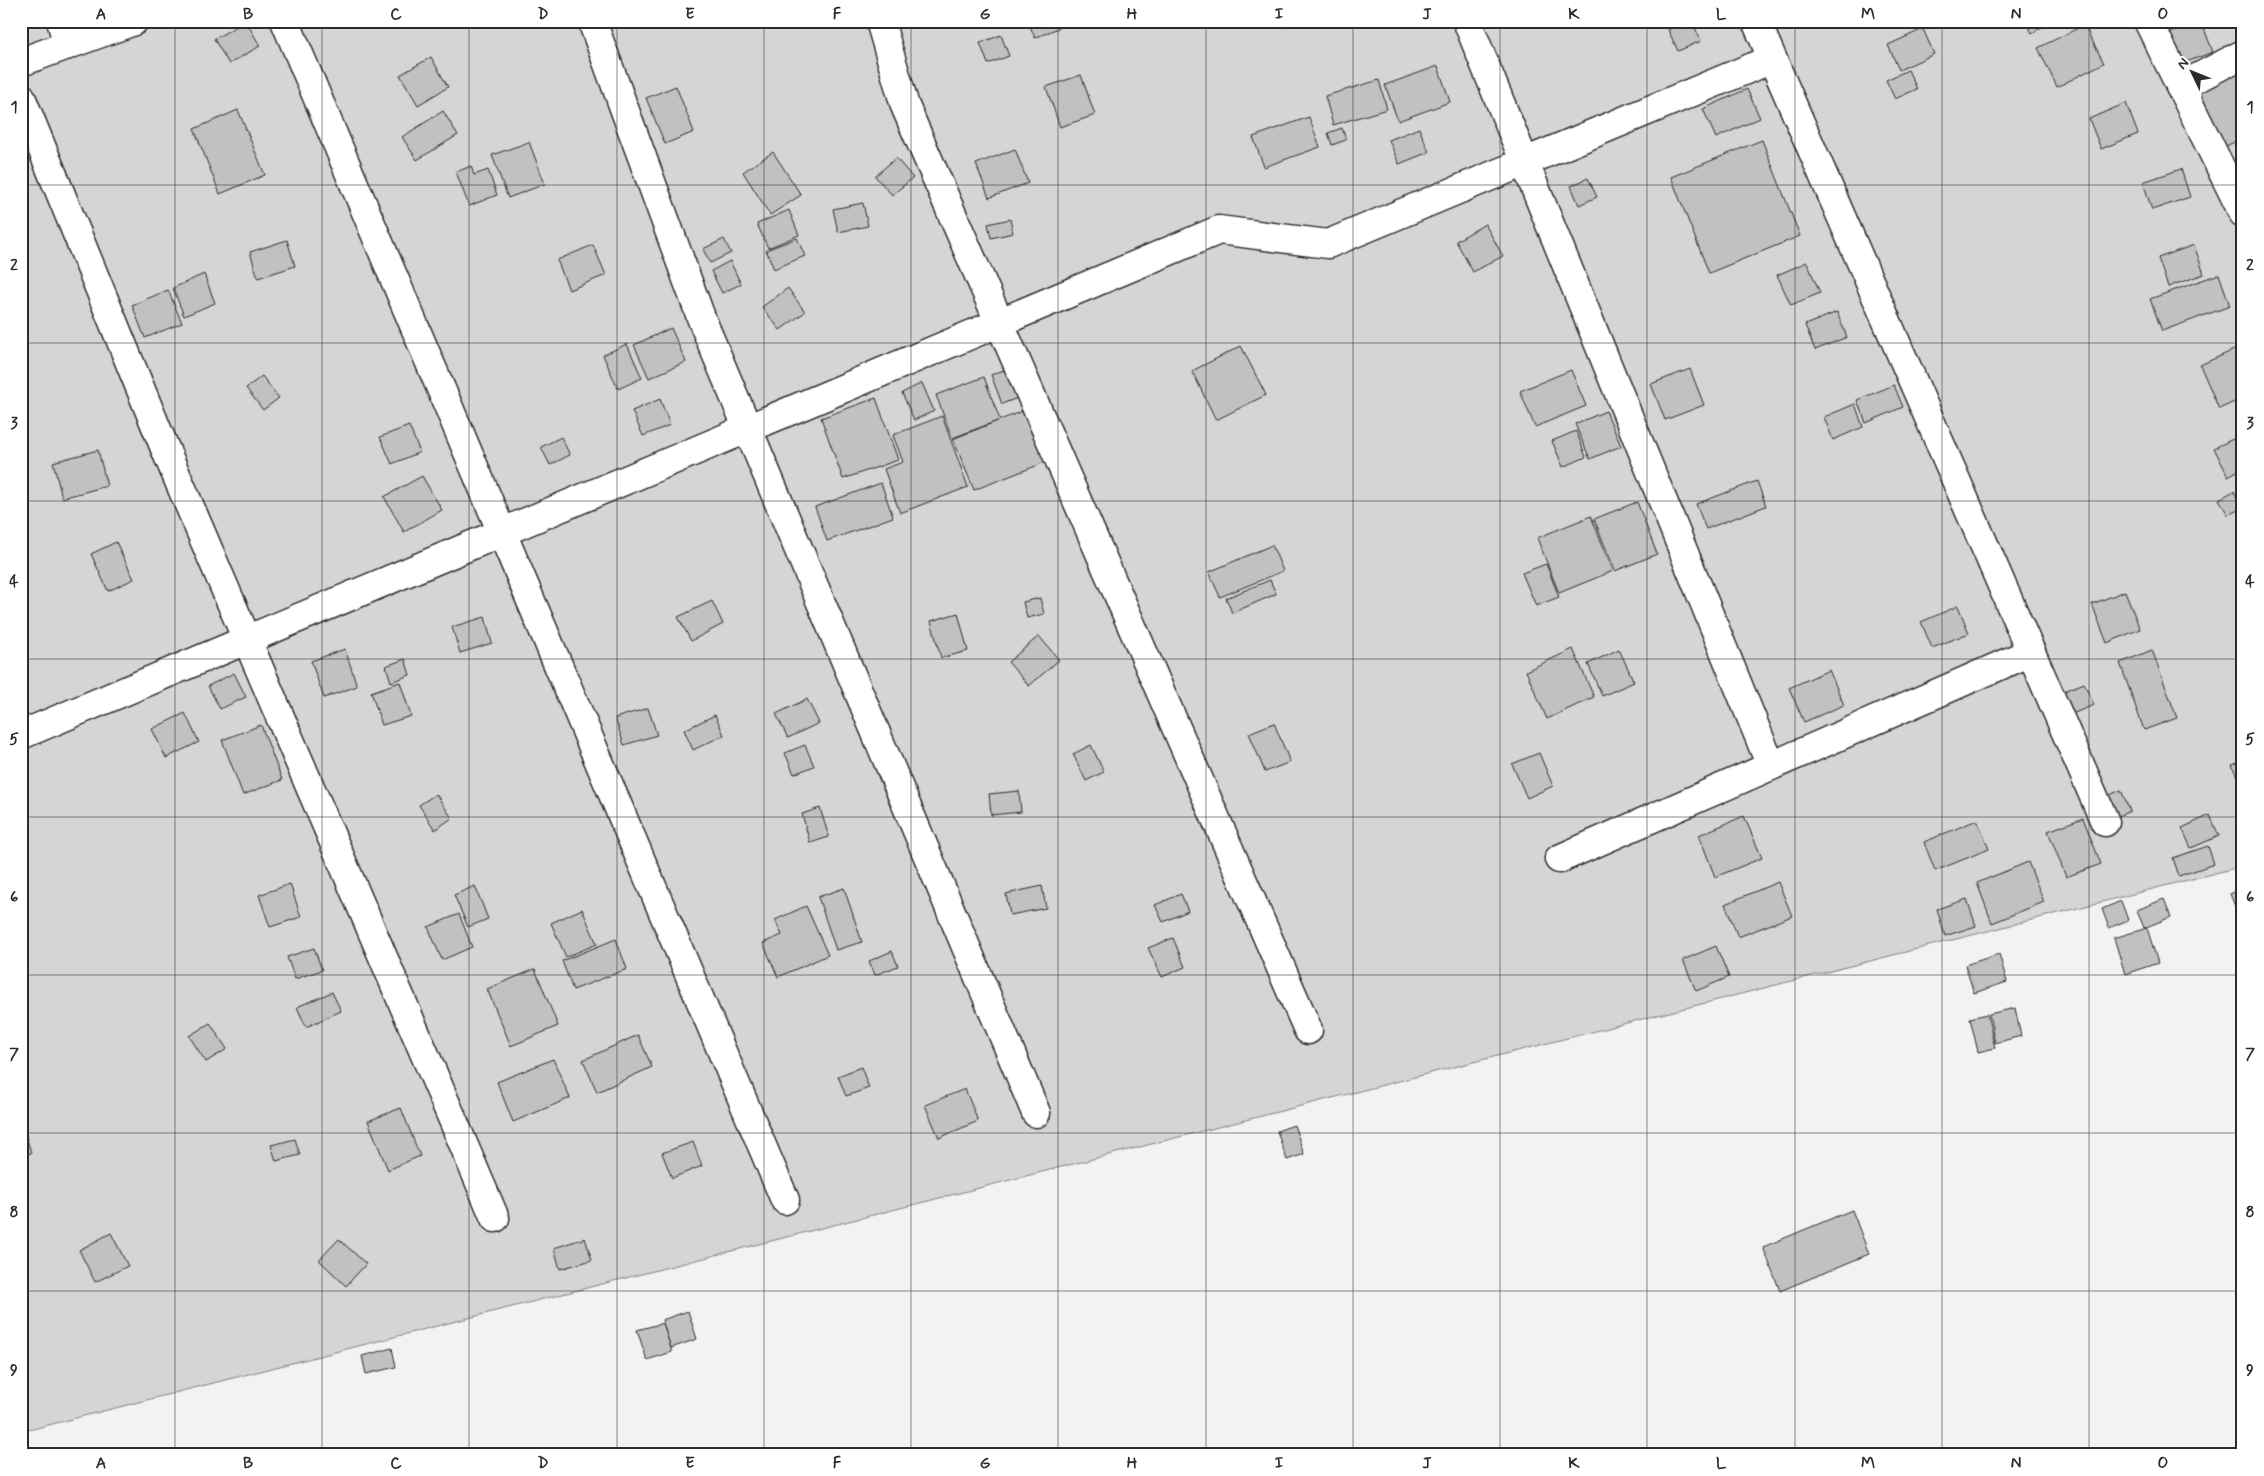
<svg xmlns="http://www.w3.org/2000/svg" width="2264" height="1476" font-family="Mynerve,sans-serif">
  <rect width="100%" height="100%" fill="#f2f2f2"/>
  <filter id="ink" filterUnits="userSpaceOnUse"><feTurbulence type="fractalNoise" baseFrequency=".02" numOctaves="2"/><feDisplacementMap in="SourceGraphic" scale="10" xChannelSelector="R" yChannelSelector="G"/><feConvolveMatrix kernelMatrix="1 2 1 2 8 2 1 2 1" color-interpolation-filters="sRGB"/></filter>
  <g filter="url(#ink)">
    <path fill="#d5d5d5" stroke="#808080" d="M 21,21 L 2243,21 L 2243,866 L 21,1432 Z"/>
    <g fill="#c1c1c1" stroke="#2b2b2b">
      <path d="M 246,21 L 260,46 L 229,64 L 214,39 Z"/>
      <path d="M 1028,21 L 1074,21 L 1035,38 Z"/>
      <path d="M 1282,21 L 1298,21 L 1285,27 Z"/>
      <path d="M 1687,21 L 1692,21 L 1701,41 L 1678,51 L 1668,30 Z"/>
      <path d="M 2025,21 L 2052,21 L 2032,33 Z"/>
      <path d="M 2198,21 L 2201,21 L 2213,52 L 2178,65 L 2166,34 Z"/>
      <path d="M 2084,25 L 2104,63 L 2057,87 L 2038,48 Z"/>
      <path d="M 1923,29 L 1934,54 L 1899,70 L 1888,45 Z"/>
      <path d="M 1001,35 L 1009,56 L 988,64 L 980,43 Z"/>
      <path d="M 431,57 L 448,87 L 418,105 L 400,75 Z"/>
      <path d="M 1438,66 L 1450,102 L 1398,121 L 1385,85 Z"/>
      <path d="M 2243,69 L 2243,138 L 2226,146 L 2199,91 Z"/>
      <path d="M 1908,70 L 1917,89 L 1895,99 L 1886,80 Z"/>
      <path d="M 1081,75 L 1095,115 L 1060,127 L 1046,87 Z"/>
      <path d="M 1379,80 L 1387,109 L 1333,125 L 1325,96 Z"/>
      <path d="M 676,86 L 694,132 L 665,144 L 646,98 Z"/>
      <path d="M 1747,89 L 1760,118 L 1716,138 L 1703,109 Z"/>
      <path d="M 2126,103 L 2138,134 L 2101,149 L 2089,119 Z"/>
      <path d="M 238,110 L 265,175 L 220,194 L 194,129 Z"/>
      <path d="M 443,111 L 458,135 L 417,160 L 402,137 Z"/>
      <path d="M 1309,117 L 1320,147 L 1264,167 L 1253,137 Z"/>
      <path d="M 1342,128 L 1346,140 L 1332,145 L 1328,133 Z"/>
      <path d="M 1419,128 L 1429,152 L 1399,164 L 1389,140 Z"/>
      <path d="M 1762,140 L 1800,236 L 1709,273 L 1671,177 Z"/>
      <path d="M 529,142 L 545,184 L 508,198 L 492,155 Z"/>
      <path d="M 1015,149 L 1028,183 L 989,198 L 976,164 Z"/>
      <path d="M 773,152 L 801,195 L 770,215 L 743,172 Z"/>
      <path d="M 896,158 L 913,178 L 892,195 L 875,176 Z"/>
      <path d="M 471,166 L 474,175 L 488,170 L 497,195 L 469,206 L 456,172 Z"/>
      <path d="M 2181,169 L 2190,197 L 2152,210 L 2143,182 Z"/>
      <path d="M 1588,178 L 1597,197 L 1579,205 L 1571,186 Z"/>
      <path d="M 863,203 L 868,226 L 838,232 L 833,209 Z"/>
      <path d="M 789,210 L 799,235 L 768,248 L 757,224 Z"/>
      <path d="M 1010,219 L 1013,233 L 991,238 L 988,224 Z"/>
      <path d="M 1485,224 L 1503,256 L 1473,272 L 1456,241 Z"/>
      <path d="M 797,238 L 805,256 L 774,269 L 766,250 Z"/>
      <path d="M 724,239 L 731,253 L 710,263 L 703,249 Z"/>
      <path d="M 287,240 L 295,266 L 258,278 L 250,252 Z"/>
      <path d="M 593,245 L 606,275 L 569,290 L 557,260 Z"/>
      <path d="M 2194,245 L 2204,274 L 2168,287 L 2158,258 Z"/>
      <path d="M 730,261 L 741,284 L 722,293 L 711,271 Z"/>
      <path d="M 1807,262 L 1820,293 L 1791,305 L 1777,275 Z"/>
      <path d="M 204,274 L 215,303 L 184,316 L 173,288 Z"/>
      <path d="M 2219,274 L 2230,306 L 2162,331 L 2150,299 Z"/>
      <path d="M 788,288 L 805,312 L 780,330 L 762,307 Z"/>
      <path d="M 168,290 L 182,323 L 145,338 L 132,305 Z"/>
      <path d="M 1837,312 L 1847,337 L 1815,350 L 1805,325 Z"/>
      <path d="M 671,328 L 686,362 L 649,378 L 634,345 Z"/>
      <path d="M 627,344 L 642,378 L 618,389 L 603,355 Z"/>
      <path d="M 1241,346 L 1266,395 L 1216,420 L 1192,371 Z"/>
      <path d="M 2243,346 L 2243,398 L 2219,409 L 2200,365 Z"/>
      <path d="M 1014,366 L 1025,395 L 1002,404 L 991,375 Z"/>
      <path d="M 1690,369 L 1704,405 L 1665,420 L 1651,384 Z"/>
      <path d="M 1571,370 L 1586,406 L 1535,427 L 1520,391 Z"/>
      <path d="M 262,376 L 279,398 L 263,410 L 246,388 Z"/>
      <path d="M 984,377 L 1000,420 L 952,438 L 936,395 Z"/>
      <path d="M 922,383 L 934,411 L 914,420 L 902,393 Z"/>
      <path d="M 1894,385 L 1903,407 L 1866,423 L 1857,400 Z"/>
      <path d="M 876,398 L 898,460 L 843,479 L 821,418 Z"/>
      <path d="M 660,399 L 670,425 L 643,436 L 632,411 Z"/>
      <path d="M 1855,404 L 1863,427 L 1833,440 L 1824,417 Z"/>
      <path d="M 1030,408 L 1051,460 L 974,490 L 953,439 Z"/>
      <path d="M 1606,411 L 1621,446 L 1590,459 L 1575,424 Z"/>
      <path d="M 942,416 L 968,487 L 900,513 L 884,469 L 903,462 L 893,435 Z"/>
      <path d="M 409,426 L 420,452 L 392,464 L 380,437 Z"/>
      <path d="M 1576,431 L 1586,457 L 1563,467 L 1552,441 Z"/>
      <path d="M 2243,432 L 2243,451 L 2235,436 Z"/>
      <path d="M 561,437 L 570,455 L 550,465 L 541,447 Z"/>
      <path d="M 2235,438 L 2243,453 L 2243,468 L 2228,476 L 2214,448 Z"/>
      <path d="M 98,450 L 107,486 L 62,498 L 53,462 Z"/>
      <path d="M 422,476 L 442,510 L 404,532 L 384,497 Z"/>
      <path d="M 1757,481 L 1766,506 L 1706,529 L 1696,504 Z"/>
      <path d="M 881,483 L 893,517 L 827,541 L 815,507 Z"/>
      <path d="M 2234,491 L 2242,508 L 2228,515 L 2219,499 Z"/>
      <path d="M 1637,502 L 1657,554 L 1615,571 L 1594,519 Z"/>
      <path d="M 1591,516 L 1613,571 L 1559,593 L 1537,538 Z"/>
      <path d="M 116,542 L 134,579 L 108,591 L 91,554 Z"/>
      <path d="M 1272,545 L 1283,571 L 1220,597 L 1209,572 Z"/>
      <path d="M 1546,564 L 1559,597 L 1536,606 L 1522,573 Z"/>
      <path d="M 1270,580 L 1276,594 L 1232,613 L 1226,598 Z"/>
      <path d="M 2125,591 L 2140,629 L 2107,643 L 2092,604 Z"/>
      <path d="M 1040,598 L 1044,614 L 1027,618 L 1023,602 Z"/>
      <path d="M 712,601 L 723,624 L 691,641 L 678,617 Z"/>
      <path d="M 1958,606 L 1969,633 L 1932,648 L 1921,622 Z"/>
      <path d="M 2243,609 L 2243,630 L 2236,611 Z"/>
      <path d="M 958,613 L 968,651 L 941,658 L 931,621 Z"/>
      <path d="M 485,617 L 492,643 L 460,653 L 452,627 Z"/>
      <path d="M 1039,636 L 1059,660 L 1029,686 L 1008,662 Z"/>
      <path d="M 345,649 L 357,686 L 324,698 L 311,661 Z"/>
      <path d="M 1573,649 L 1594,697 L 1547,719 L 1526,671 Z"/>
      <path d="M 1619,649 L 1634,682 L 1602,696 L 1588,664 Z"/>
      <path d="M 2152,650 L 2177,718 L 2144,730 L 2120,663 Z"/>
      <path d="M 405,659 L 410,675 L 391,682 L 386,666 Z"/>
      <path d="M 1829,670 L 1844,705 L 1804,722 L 1789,688 Z"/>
      <path d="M 234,673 L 246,697 L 220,709 L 208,686 Z"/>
      <path d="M 400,682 L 411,716 L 382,725 L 371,692 Z"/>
      <path d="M 2084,683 L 2094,705 L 2067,716 L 2057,694 Z"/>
      <path d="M 807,699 L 819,723 L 788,738 L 776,714 Z"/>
      <path d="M 648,708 L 657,735 L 624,745 L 615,718 Z"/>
      <path d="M 185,713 L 199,742 L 166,758 L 152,729 Z"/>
      <path d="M 715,715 L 724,735 L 693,750 L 684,730 Z"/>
      <path d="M 1274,723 L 1290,762 L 1265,772 L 1249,733 Z"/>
      <path d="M 261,725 L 282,780 L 243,795 L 222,740 Z"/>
      <path d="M 805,745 L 814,766 L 794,774 L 785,753 Z"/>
      <path d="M 1091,745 L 1104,772 L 1086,781 L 1073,754 Z"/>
      <path d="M 1539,753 L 1553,786 L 1527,798 L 1512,764 Z"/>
      <path d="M 2243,761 L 2243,790 L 2232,765 Z"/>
      <path d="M 2121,790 L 2130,811 L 2109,820 L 2101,799 Z"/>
      <path d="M 1019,791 L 1021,812 L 991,815 L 989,794 Z"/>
      <path d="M 436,794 L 452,818 L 435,830 L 419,805 Z"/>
      <path d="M 820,808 L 829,837 L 810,843 L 802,814 Z"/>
      <path d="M 2210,815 L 2219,836 L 2191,848 L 2182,828 Z"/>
      <path d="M 1744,816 L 1762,858 L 1715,877 L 1699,835 Z"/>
      <path d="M 2083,818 L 2101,864 L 2066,877 L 2048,831 Z"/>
      <path d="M 1977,820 L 1989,849 L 1935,871 L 1924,842 Z"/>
      <path d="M 2208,846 L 2214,864 L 2179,876 L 2173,858 Z"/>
      <path d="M 2028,862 L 2044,902 L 1992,923 L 1977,883 Z"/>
      <path d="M 1778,882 L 1792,916 L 1738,937 L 1725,904 Z"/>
      <path d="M 290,884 L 301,917 L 270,927 L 259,895 Z"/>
      <path d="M 475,886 L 488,919 L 468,927 L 454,895 Z"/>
      <path d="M 1042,886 L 1046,908 L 1010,915 L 1006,894 Z"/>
      <path d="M 844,888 L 862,942 L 836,950 L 818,897 Z"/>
      <path d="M 2243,888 L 2243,909 L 2237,911 L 2230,894 Z"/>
      <path d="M 1181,894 L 1188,911 L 1163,922 L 1155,905 Z"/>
      <path d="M 1967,899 L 1976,926 L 1945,936 L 1937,909 Z"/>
      <path d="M 2164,899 L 2171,917 L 2144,928 L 2137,910 Z"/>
      <path d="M 2121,901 L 2128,920 L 2109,928 L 2102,909 Z"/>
      <path d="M 806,906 L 828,955 L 778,977 L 763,943 L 782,935 L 775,920 Z"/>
      <path d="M 582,909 L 597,944 L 566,957 L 551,923 Z"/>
      <path d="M 459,914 L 472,947 L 442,960 L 428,927 Z"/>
      <path d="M 2147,928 L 2158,963 L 2125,974 L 2114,938 Z"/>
      <path d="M 1173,938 L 1185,967 L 1162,977 L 1148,948 Z"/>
      <path d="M 616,939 L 627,969 L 573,990 L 562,961 Z"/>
      <path d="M 1716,946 L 1729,977 L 1696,991 L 1683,960 Z"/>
      <path d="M 314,948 L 322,970 L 295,979 L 287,957 Z"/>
      <path d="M 892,951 L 898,966 L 875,975 L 869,961 Z"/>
      <path d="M 1999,954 L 2007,982 L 1974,993 L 1965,965 Z"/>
      <path d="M 535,969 L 558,1026 L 511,1046 L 487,989 Z"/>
      <path d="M 332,992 L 341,1011 L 306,1027 L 297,1007 Z"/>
      <path d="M 2015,1008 L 2021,1036 L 1995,1043 L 1989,1014 Z"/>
      <path d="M 1987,1014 L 1995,1048 L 1978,1052 L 1970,1018 Z"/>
      <path d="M 210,1023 L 227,1049 L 206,1062 L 189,1036 Z"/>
      <path d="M 638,1035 L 652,1067 L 597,1092 L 583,1060 Z"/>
      <path d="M 553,1059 L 570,1098 L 513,1122 L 497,1082 Z"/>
      <path d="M 861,1067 L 869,1088 L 846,1096 L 838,1076 Z"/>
      <path d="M 965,1089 L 978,1121 L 939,1138 L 925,1105 Z"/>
      <path d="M 401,1108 L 420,1156 L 388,1170 L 368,1121 Z"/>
      <path d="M 23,1125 L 31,1153 L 21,1155 L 21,1126 Z"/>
      <path d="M 1294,1125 L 1304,1154 L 1287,1160 L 1277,1131 Z"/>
      <path d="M 295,1139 L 300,1155 L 276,1161 L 271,1145 Z"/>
      <path d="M 693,1142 L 702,1166 L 672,1178 L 662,1153 Z"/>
      <path d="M 1852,1210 L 1869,1254 L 1780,1291 L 1763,1247 Z"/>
      <path d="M 111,1233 L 128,1266 L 95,1282 L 79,1250 Z"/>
      <path d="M 585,1238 L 592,1260 L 560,1269 L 554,1248 Z"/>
      <path d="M 339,1239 L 366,1264 L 346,1286 L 319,1260 Z"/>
      <path d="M 688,1311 L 697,1339 L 671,1348 L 662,1320 Z"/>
      <path d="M 663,1323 L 672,1352 L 647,1360 L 637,1330 Z"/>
      <path d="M 392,1348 L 396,1367 L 366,1374 L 362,1356 Z"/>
    </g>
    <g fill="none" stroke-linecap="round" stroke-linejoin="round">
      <g stroke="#2b2b2b" stroke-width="31">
        <g id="street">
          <path d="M 61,21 L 68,45"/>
          <path d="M 285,21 L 785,1200"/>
          <path d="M 592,21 L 702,320 L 1036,1113"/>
          <path d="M 880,21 L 905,106 L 1308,1030"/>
          <path d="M 1467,21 L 1771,766"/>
          <path d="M 1756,21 L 2105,822"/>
          <path d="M 2148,21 L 2243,213"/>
          <path d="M 21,62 L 134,21"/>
          <path d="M 2180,87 L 2243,54"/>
          <path d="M 21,97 L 166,451 L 495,1218"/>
          <path d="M 21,735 L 1219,230 L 1328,244 L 1772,59"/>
          <path d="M 1559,859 L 2031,652"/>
        </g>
      </g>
      <use href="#street" stroke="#fff" stroke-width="28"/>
    </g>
  </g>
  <path fill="none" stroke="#2b2b2b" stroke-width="1" stroke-opacity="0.55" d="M 175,21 L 175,1455M 322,21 L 322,1455M 469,21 L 469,1455M 617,21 L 617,1455M 764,21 L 764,1455M 911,21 L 911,1455M 1058,21 L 1058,1455M 1206,21 L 1206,1455M 1353,21 L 1353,1455M 1500,21 L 1500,1455M 1647,21 L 1647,1455M 1795,21 L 1795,1455M 1942,21 L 1942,1455M 2089,21 L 2089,1455M 21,185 L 2243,185M 21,343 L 2243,343M 21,501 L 2243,501M 21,659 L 2243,659M 21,817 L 2243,817M 21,975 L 2243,975M 21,1133 L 2243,1133M 21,1291 L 2243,1291"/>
  <rect width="2264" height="1476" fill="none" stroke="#fff" stroke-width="55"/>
  <g transform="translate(2192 72) rotate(313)" stroke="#ffffff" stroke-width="4" paint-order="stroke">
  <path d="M0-4L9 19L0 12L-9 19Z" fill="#2b2b2b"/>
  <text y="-8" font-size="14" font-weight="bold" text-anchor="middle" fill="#2b2b2b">N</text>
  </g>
  <rect x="28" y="28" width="2208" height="1420" fill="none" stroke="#2b2b2b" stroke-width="2"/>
  <g font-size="16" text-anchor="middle" font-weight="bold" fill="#2b2b2b">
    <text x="101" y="19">A</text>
    <text x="248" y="19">B</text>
    <text x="396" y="19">C</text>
    <text x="543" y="19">D</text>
    <text x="690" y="19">E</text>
    <text x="837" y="19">F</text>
    <text x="985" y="19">G</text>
    <text x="1132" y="19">H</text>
    <text x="1279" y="19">I</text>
    <text x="1427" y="19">J</text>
    <text x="1574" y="19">K</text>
    <text x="1721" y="19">L</text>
    <text x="1868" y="19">M</text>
    <text x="2016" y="19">N</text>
    <text x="2163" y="19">O</text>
    <text x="14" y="112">1</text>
    <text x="2250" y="112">1</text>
    <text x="14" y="270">2</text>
    <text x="2250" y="270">2</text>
    <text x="14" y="428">3</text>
    <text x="2250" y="428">3</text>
    <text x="14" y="586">4</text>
    <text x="2250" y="586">4</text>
    <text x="14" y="744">5</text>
    <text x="2250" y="744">5</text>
    <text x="14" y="902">6</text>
    <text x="2250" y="902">6</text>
    <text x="14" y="1059">7</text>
    <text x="2250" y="1059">7</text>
    <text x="14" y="1217">8</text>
    <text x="2250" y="1217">8</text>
    <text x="14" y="1375">9</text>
    <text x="2250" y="1375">9</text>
    <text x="101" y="1468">A</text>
    <text x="248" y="1468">B</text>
    <text x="396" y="1468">C</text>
    <text x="543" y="1468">D</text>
    <text x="690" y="1468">E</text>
    <text x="837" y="1468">F</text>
    <text x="985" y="1468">G</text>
    <text x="1132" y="1468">H</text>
    <text x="1279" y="1468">I</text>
    <text x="1427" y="1468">J</text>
    <text x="1574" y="1468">K</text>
    <text x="1721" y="1468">L</text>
    <text x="1868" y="1468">M</text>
    <text x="2016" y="1468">N</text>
    <text x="2163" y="1468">O</text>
  </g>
</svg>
